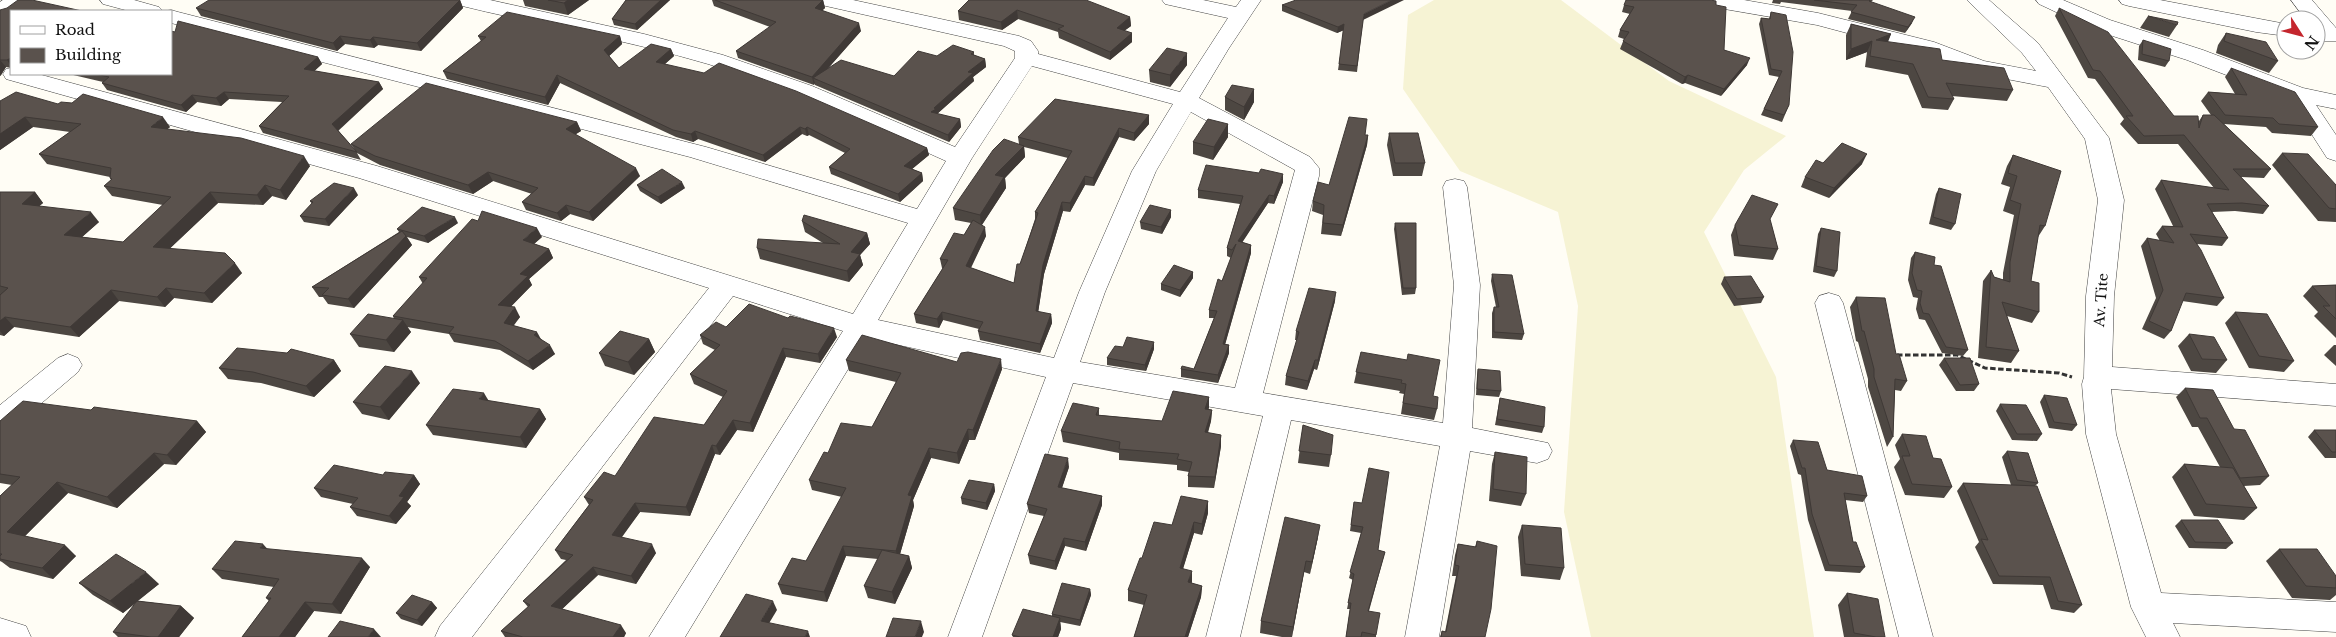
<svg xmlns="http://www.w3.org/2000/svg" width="2336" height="637" font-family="'Libre Baskerville',serif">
  <rect width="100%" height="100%" fill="#fffdf5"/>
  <path fill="#f6f3d4" d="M 1434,0 L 1561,0 L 1669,81 L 1786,136 L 1744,170 L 1704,232 L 1776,377 L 1814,637 L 1591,637 L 1564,512 L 1578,306 L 1558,212 L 1460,171 L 1403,89 L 1408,15 Z"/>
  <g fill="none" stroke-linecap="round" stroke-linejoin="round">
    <g stroke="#444" stroke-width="1">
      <g id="minor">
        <path d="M 3,0 L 28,0 C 22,9 10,15 0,17 L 0,2 Z"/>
        <path d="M 100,0 L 134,0 L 159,7 L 163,11 L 129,11 L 103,4 Z"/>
        <path d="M 451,0 L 490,0 L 644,34 L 723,55 L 812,86 L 955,147 L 1015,58 L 1015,51 L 1004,46 L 817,4 L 814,0 L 853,0 L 1019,36 L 1031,41 L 1038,51 L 1038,54 L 1180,92 L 1228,18 L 1165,4 L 1162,0 L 1203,0 L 1236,7 L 1241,0 L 1261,0 L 1229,48 L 1199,98 L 1310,157 L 1319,168 L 1319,176 L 1263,393 L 1443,423 L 1454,285 L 1443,187 L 1446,181 L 1455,179 L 1464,181 L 1467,187 L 1480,285 L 1472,428 L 1548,443 L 1552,451 L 1548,459 L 1537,463 L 1470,451 L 1439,637 L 1405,637 L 1440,446 L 1291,420 L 1240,637 L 1206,637 L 1263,416 L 1073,383 L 982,637 L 948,637 L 1046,377 L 867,338 L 685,637 L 649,637 L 843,331 L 733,296 L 472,637 L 435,637 L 440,626 L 709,288 L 359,178 L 6,79 L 3,74 L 6,69 L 11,68 L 11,74 L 38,74 L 377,166 L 853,314 L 908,223 L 690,157 L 171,23 L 171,11 L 165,11 L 171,10 L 178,12 L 706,147 L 917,209 L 946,161 C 868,126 790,89 708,64 C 624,39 538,25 454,4 ZM 1032,66 L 1173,104 L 1132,171 L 1079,292 L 1054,358 L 878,320 L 972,158 ZM 1191,112 L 1295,170 L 1235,388 L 1080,362 L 1105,292 L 1156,171 Z"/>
        <path d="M 1697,0 L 1744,0 L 1818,13 L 1934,42 L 1984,61 L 2036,71 L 2022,53 L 1967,0 L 1989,0 L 2038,43 L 2109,138 L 2124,200 L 2114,296 L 2112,367 L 2336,384 L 2336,406 L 2111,389 L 2116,434 L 2161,593 L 2336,602 L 2336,632 L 2173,623 L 2180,637 L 2146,637 L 2131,607 L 2086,434 L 2082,384 L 2084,377 L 2086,296 L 2098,200 L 2085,139 L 2048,87 L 1970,72 L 1918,52 L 1817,25 L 1707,6 L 1700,4 Z"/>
        <path d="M 2036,0 L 2063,0 L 2110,20 L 2203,50 L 2303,88 L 2336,95 L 2336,109 L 2316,105 L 2336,135 L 2336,161 L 2327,158 L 2289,99 L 2187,60 L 2094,30 L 2039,4 Z"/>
        <path d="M 2119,0 L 2160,0 L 2286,24 L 2286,36 L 2256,32 L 2129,6 L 2122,4 Z"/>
        <path d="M 2291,0 L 2312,0 L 2336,28 L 2336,41 L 2323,41 L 2316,32 L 2316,20 L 2306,20 Z"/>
        <path d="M 1829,293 L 1839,296 L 1843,303 L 1933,637 L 1899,637 L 1815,303 L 1819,296 Z"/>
        <path d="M 68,354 L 78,358 L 82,365 L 78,372 L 10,430 L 0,434 L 0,405 L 58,358 Z"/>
        <path d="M 0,618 L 26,626 L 31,637 L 0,637 Z"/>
      </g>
    </g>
    <path stroke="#333" stroke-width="3" stroke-dasharray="5.5 2.5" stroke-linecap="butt" d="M 1897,355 L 1957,355 L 1985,368 L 2059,373 L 2072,377"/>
    <use href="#minor" fill="#fff" fill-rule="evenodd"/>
  </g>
  <g fill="#4d4742" fill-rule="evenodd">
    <path d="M 460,0 L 463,8 L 421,51 L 378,45 L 374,48 L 345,44 L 337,51 L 201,16 L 196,8 Z"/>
    <path d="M 523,0 L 589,0 L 568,15 L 525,6 Z"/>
    <path d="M 626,0 L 670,0 L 637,30 L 614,25 L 612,19 Z"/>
    <path d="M 712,0 L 823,0 L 825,8 L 822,10 L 861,31 L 828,68 L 894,76 L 937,56 L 974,52 L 974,55 L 985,59 L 986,67 L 973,77 L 974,81 L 937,114 L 960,119 L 961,127 L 949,142 L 815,85 L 815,83 L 814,85 L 738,58 L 736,51 L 770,27 L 714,6 Z"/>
    <path d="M 969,0 L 1130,17 L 1131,26 L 1124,31 L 1132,33 L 1132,42 L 1110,60 L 1059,38 L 1058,32 L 1018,19 L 1002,30 L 959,20 L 958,11 Z"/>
    <path d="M 1773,0 L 1873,0 L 1871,2 L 1912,23 L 1905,33 L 1848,19 L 1852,11 L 1781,2 L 1780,4 L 1772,3 Z"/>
    <path d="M 1282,5 L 1363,20 L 1357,72 L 1338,70 L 1344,30 L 1337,33 L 1282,11 Z"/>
    <path d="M 1624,5 L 1716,5 L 1724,50 L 1747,65 L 1721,96 L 1685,83 L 1682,84 L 1620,49 L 1624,39 L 1618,37 L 1620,30 L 1630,14 L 1622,12 Z"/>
    <path d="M 2059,8 L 2174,116 L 2199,121 L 2203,115 L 2211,115 L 2201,101 L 2208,92 L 2235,94 L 2225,77 L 2231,68 L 2318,127 L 2311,136 L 2272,133 L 2266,127 L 2224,124 L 2271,169 L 2264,178 L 2241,177 L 2269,206 L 2263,214 L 2235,211 L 2212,212 L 2228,238 L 2222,246 L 2197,244 L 2224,298 L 2217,306 L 2182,301 L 2171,331 L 2164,339 L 2142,329 L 2156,298 L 2141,246 L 2147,238 L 2160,241 L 2156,234 L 2162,226 L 2173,226 L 2155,189 L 2161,180 L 2214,188 L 2178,144 L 2138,144 L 2120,124 L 2124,119 L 2095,79 L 2088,78 L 2055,16 Z"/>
    <path d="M 0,10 L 11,11 L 11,68 L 6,67 L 1,75 L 0,76 Z"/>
    <path d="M 1771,12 L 1789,105 L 1782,122 L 1761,115 L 1779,77 L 1769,75 L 1759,24 L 1761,18 L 1769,19 Z"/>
    <path d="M 2148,16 L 2177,25 L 2169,37 L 2140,28 Z"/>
    <path d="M 1851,24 L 1891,34 L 1888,42 L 1942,60 L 2013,90 L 2007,101 L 1952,96 L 1954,99 L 1948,110 L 1922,108 L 1908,75 L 1865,67 L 1867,52 L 1846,60 L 1846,35 Z"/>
    <path d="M 2226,33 L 2278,61 L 2269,73 L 2216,53 L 2218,45 Z"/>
    <path d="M 478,36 L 620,36 L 622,44 L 609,56 L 619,68 L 671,49 L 674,56 L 665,64 L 927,148 L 929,155 L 912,169 L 922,173 L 923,181 L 900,202 L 831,174 L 829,167 L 845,153 L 809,135 L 807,136 L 802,134 L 765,162 L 698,139 L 693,142 L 676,137 L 560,83 L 548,105 L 447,79 L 443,71 L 481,41 Z"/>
    <path d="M 2143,40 L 2169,61 L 2165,67 L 2138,60 L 2139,46 Z"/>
    <path d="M 318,57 L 322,64 L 314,71 L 379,82 L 383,89 L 338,130 L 355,150 L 351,144 L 577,122 L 581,131 L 575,134 L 640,176 L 593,221 L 570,214 L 561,221 L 526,210 L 522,202 L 532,194 L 493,181 L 473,194 L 380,165 L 357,153 L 361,160 L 263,133 L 259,126 L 282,102 L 229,99 L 221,106 L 197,102 L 186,112 L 107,90 L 102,83 L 103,82 L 69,74 L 171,74 Z"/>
    <path d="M 1187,65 L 1170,87 L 1150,82 L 1149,70 Z"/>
    <path d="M 1254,89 L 1254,102 L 1244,120 L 1225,110 L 1225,97 Z"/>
    <path d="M 0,101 L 58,104 L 170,127 L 167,129 L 310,166 L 286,200 L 272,196 L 263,205 L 218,203 L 170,248 L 242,273 L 212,303 L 174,298 L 165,307 L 119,301 L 79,337 L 14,327 L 4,336 L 0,335 L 0,192 L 35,192 L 43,203 L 39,206 L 99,222 L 82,237 L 123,242 L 163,205 L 112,196 L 104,186 L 111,180 L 110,178 L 110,177 L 47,164 L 39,154 L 70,132 L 33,127 L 0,150 Z"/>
    <path d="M 1149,115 L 1149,124 L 1134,141 L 1119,137 L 1094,186 L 1085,185 L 1070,212 L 1063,211 L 1044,274 L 1038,312 L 1051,314 L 1052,323 L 1040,353 L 980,340 L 978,331 L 979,329 L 943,320 L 939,328 L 916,323 L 914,314 L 943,268 L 942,268 L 940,259 L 964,235 L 971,223 L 955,220 L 953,208 L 1019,144 L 1018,137 ZM 1024,147 L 1068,158 L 1035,212 L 1035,219 L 1014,283 L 971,268 L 986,236 L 982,225 L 1006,188 L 1005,178 L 1025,157 Z"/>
    <path d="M 1228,124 L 1228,137 L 1213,160 L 1193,154 L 1193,142 Z"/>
    <path d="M 1389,133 L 1425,163 L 1422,176 L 1393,176 L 1387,145 Z"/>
    <path d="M 1365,135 L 1368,135 L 1367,145 L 1341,236 L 1321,234 L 1323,215 L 1312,211 L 1313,201 L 1329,185 Z"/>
    <path d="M 2282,153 L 2336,185 L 2336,222 L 2318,221 L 2272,165 Z"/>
    <path d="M 2013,155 L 2045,226 L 2038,237 L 2031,281 L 2039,312 L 2032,323 L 2007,316 L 2019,351 L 2011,363 L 1978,358 L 1983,281 L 1991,270 L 1994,277 L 2003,280 L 2003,273 L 2014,215 L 2003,211 L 2010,187 L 2001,184 L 2007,166 Z"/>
    <path d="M 1823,163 L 1862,164 L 1829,198 L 1801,187 L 1805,177 Z"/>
    <path d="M 1283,182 L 1274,204 L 1268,203 L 1242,242 L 1251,245 L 1251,253 L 1225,344 L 1229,345 L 1229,353 L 1218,383 L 1181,377 L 1181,369 L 1194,369 L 1214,318 L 1209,318 L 1209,310 L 1222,281 L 1231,258 L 1227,256 L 1227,248 L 1240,204 L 1198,198 L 1198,190 Z"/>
    <path d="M 637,185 L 685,188 L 661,204 L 640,191 Z"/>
    <path d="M 1939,188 L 1955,224 L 1951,230 L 1929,224 L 1936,194 Z"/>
    <path d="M 358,195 L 329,226 L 304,222 L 300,216 L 312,204 L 310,201 Z"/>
    <path d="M 1171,210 L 1171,217 L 1162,234 L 1141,229 L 1140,222 Z"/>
    <path d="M 1770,220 L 1778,249 L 1773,260 L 1734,256 L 1731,235 L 1735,225 Z"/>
    <path d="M 802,221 L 867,233 L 870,244 L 860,255 L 863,265 L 849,282 L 760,259 L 757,248 L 823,243 L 805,232 Z"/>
    <path d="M 458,223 L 428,243 L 407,237 L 412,245 L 354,308 L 328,304 L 323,297 L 319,297 L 312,287 L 399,232 L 397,229 Z"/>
    <path d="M 1395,223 L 1416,288 L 1415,294 L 1402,295 L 1394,229 Z"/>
    <path d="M 1821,228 L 1837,271 L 1834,277 L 1813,272 L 1818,234 Z"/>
    <path d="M 542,237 L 534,244 L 549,249 L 553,258 L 529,279 L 532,285 L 510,307 L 520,317 L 513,325 L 541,339 L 555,354 L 533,370 L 500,350 L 454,342 L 449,334 L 407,327 L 411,332 L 394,352 L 359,347 L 350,334 L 394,319 L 393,316 L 423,284 L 419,277 Z"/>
    <path d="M 1915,252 L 1934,265 L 1968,350 L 1963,356 L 1942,353 L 1925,320 L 1919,319 L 1916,309 L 1918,298 L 1913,297 L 1908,280 L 1911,258 Z"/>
    <path d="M 1193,272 L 1193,278 L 1180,297 L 1161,290 L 1161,284 Z"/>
    <path d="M 1492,274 L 1524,334 L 1522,340 L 1492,338 L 1492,313 L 1494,307 L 1496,307 L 1491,281 Z"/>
    <path d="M 1724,277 L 1764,297 L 1761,303 L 1734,306 L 1721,284 Z"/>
    <path d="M 2336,285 L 2336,338 L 2314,316 L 2318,312 L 2303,296 L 2312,286 Z"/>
    <path d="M 1856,297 L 1896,354 L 1907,381 L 1901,391 L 1895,390 L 1893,437 L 1887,447 L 1868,387 L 1868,379 L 1858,342 L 1856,341 L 1850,307 Z"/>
    <path d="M 1335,301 L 1317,370 L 1314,369 L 1307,390 L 1285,385 L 1286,376 L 1297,340 L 1295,340 L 1296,331 Z"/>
    <path d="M 2235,312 L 2294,361 L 2284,372 L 2249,368 L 2225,323 Z"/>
    <path d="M 726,327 L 837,337 L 820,363 L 786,357 L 753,432 L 737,430 L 720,455 L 715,454 L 690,516 L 640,512 L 621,537 L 656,553 L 636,584 L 598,575 L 562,609 L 626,633 L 624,637 L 505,637 L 501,631 L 528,607 L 523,601 L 566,560 L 561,559 L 555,550 L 589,505 L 584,497 L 615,476 L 704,425 L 723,397 L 694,384 L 690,374 L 715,350 L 703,344 L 700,335 Z"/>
    <path d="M 2189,334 L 2227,360 L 2216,373 L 2191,371 L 2178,346 Z"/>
    <path d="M 649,339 L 655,352 L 634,375 L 605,366 L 599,353 Z"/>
    <path d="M 2334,345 L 2336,345 L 2336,366 L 2324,355 Z"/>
    <path d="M 1154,349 L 1146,371 L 1107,365 L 1107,358 Z"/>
    <path d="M 1361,352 L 1433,396 L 1437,409 L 1434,420 L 1401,414 L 1404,394 L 1399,393 L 1400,391 L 1354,383 Z"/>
    <path d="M 1944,358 L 1979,384 L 1974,391 L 1956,391 L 1939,365 Z"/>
    <path d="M 334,360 L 341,371 L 314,397 L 261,383 L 228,379 L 219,368 Z"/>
    <path d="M 846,360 L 957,362 L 1002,369 L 975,440 L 969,440 L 959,464 L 931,458 L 913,500 L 914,506 L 900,554 L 909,556 L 912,568 L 895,604 L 868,598 L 864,586 L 878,559 L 846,556 L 827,602 L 782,594 L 778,584 L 806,561 L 842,497 L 812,490 L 809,480 L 828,453 L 872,427 L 896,382 L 849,371 Z"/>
    <path d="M 1478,369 L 1501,391 L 1499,397 L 1476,395 L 1477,376 Z"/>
    <path d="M 420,383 L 389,420 L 362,414 L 353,402 Z"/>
    <path d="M 2185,388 L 2234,429 L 2269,476 L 2260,485 L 2244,486 L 2257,508 L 2244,520 L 2194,516 L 2172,477 L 2184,464 L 2220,467 L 2198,427 L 2192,427 L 2176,397 Z"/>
    <path d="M 2044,395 L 2077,425 L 2072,431 L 2049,428 L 2040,402 Z"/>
    <path d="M 1209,397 L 1208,409 L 1212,410 L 1211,421 L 1208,433 L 1221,435 L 1221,446 L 1214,488 L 1188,487 L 1188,476 L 1189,472 L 1177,470 L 1177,465 L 1119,460 L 1119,453 L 1063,442 L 1061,431 L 1099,408 L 1099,415 L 1162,421 Z"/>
    <path d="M 1500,398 L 1544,427 L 1542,433 L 1495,425 Z"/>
    <path d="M 488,401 L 540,409 L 546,419 L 526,448 L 433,435 L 426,425 Z"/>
    <path d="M 2000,404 L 2042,434 L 2037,441 L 2012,440 L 1996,411 Z"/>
    <path d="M 91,410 L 197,421 L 206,432 L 176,465 L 164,464 L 117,508 L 68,493 L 25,536 L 76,556 L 53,579 L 10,568 L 2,562 L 0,561 L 0,496 L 12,485 L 0,483 L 0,421 Z"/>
    <path d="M 1303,425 L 1331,455 L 1329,467 L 1298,463 Z"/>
    <path d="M 2314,430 L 2336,430 L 2336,458 L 2325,458 L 2308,437 Z"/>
    <path d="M 1902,434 L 1933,458 L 1952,487 L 1944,498 L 1905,495 L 1894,467 L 1900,459 L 1895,445 Z"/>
    <path d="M 1793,440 L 1827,470 L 1867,496 L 1863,502 L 1845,500 L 1853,542 L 1865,567 L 1860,573 L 1825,571 L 1808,520 L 1801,475 L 1798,474 L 1790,446 Z"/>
    <path d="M 2007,451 L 2038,483 L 2035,486 L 2082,605 L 2074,613 L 2051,609 L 2043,585 L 1993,584 L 1975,547 L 1979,542 L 1957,491 L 1963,483 L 2011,485 L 2002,457 Z"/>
    <path d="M 1495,452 L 1526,494 L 1521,506 L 1489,501 L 1492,464 Z"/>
    <path d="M 1069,467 L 1062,488 L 1102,496 L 1102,505 L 1086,551 L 1065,546 L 1056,570 L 1030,564 L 1028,555 L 1044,516 L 1029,513 L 1027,504 Z"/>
    <path d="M 383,475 L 414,475 L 420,484 L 407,502 L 411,506 L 396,524 L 357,516 L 350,507 L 353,504 L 321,497 L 314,488 Z"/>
    <path d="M 994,484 L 995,491 L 987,510 L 962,504 L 961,498 Z"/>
    <path d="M 1208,501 L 1208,513 L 1202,535 L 1194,533 L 1183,568 L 1192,582 L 1191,583 L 1202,586 L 1201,597 L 1188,637 L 1134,637 L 1144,605 L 1128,601 L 1128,590 L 1142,558 L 1172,525 Z"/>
    <path d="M 1354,502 L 1378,550 L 1385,552 L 1369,611 L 1376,635 L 1376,637 L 1346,637 L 1350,609 L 1347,609 L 1353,580 L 1349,578 L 1361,533 L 1350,531 Z"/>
    <path d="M 2181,520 L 2233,543 L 2226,549 L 2189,548 L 2175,526 Z"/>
    <path d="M 1522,525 L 1564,568 L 1560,580 L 1521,576 L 1518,537 Z"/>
    <path d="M 1318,537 L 1310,574 L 1304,572 L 1292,637 L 1282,637 L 1260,633 L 1261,621 Z"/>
    <path d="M 1477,541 L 1485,637 L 1440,637 L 1442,631 L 1445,632 L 1456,576 L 1452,576 L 1455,555 L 1458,544 L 1475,547 Z"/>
    <path d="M 267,549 L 370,567 L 341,614 L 314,611 L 295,637 L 242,637 L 269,601 L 266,598 L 274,587 L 222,579 L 212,569 Z"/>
    <path d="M 2279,549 L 2336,576 L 2336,595 L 2330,600 L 2292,598 L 2266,561 Z"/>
    <path d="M 79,583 L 159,584 L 137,601 L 181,606 L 194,618 L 179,637 L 118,637 L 113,632 L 137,602 L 123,613 L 93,595 Z"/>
    <path d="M 1090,589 L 1091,595 L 1080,626 L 1060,622 L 1061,629 L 1058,637 L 1013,637 L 1012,635 L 1052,616 L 1052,614 Z"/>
    <path d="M 1847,593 L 1885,637 L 1844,637 L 1838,605 Z"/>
    <path d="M 432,602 L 437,608 L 422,626 L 401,619 L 396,613 Z"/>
  </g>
  <g fill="#3f3936">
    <path d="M 460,0 L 463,8 L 421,51 L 417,43 Z"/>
    <path d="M 568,0 L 589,0 L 568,15 L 564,3 Z"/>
    <path d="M 661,0 L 670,0 L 637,30 L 635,24 Z"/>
    <path d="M 823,0 L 825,8 L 817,16 L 815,8 Z"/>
    <path d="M 1392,0 L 1404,0 L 1363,20 L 1364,14 Z"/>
    <path d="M 1017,10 L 1018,19 L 1002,30 L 1001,22 Z"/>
    <path d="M 1130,17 L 1131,26 L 1117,36 L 1117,28 Z"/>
    <path d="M 1915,17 L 1912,23 L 1905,33 L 1908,27 Z"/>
    <path d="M 859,23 L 861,31 L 818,80 L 813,78 L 815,83 L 814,85 L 812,77 Z"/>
    <path d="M 1344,24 L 1344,30 L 1337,33 L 1338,27 Z"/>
    <path d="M 1132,33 L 1132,42 L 1110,60 L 1110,52 Z"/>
    <path d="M 1891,34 L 1886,45 L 1876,40 Z"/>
    <path d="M 340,36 L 345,44 L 337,51 L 333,43 Z"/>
    <path d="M 620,36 L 622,44 L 607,58 L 604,50 Z"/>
    <path d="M 373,37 L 378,45 L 374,48 L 370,40 Z"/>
    <path d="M 1872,41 L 1867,52 L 1846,60 L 1851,49 Z"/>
    <path d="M 671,49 L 674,56 L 659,69 L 656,62 Z"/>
    <path d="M 1187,53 L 1187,65 L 1170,87 L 1170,75 Z"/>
    <path d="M 318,57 L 322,64 L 308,77 L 304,69 Z"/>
    <path d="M 11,58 L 11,66 L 7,60 Z"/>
    <path d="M 1750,58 L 1747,65 L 1721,96 L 1724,89 Z"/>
    <path d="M 985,59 L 986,67 L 973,77 L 974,81 L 937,114 L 931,112 L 934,108 L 968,72 Z"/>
    <path d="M 0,60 L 6,67 L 1,75 L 0,76 Z"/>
    <path d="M 557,75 L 560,83 L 548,105 L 545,97 Z"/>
    <path d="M 1688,75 L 1685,83 L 1682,84 L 1685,77 Z"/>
    <path d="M 379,82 L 383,89 L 337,132 L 332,124 Z"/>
    <path d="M 1254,89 L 1254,102 L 1244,120 L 1244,107 Z"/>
    <path d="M 224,92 L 229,99 L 221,106 L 216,98 Z"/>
    <path d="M 192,95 L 197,102 L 186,112 L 181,105 Z"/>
    <path d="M 1149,115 L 1149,124 L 1134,141 L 1134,133 Z"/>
    <path d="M 25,117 L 33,127 L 0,150 L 0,134 Z"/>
    <path d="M 163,117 L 170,127 L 158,137 L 151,127 Z"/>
    <path d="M 960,119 L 961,127 L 949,142 L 948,135 Z"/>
    <path d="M 577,122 L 581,131 L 570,138 L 566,129 Z"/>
    <path d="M 1228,124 L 1228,137 L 1213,160 L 1214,147 Z"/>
    <path d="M 800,127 L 802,134 L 765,162 L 763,155 Z"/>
    <path d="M 807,127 L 809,135 L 807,136 L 805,129 Z"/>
    <path d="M 1119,128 L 1119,137 L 1094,186 L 1093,178 Z"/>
    <path d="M 695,131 L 698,139 L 693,142 L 691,134 Z"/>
    <path d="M 1368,135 L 1367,145 L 1341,236 L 1343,225 Z"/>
    <path d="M 1024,146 L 1025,157 L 1005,178 L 1006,188 L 981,226 L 980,215 L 995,175 Z"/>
    <path d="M 927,148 L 929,155 L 906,174 L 904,166 Z"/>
    <path d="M 1867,154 L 1862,164 L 1829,198 L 1834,188 Z"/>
    <path d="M 304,156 L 310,166 L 286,200 L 280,190 Z"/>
    <path d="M 636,168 L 640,176 L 593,221 L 589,212 Z"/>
    <path d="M 488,172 L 493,181 L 473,194 L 468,185 Z"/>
    <path d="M 922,173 L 923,181 L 900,202 L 898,194 Z"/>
    <path d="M 1283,174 L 1283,182 L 1274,204 L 1274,196 Z"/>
    <path d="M 1085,176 L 1085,185 L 1070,212 L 1070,203 Z"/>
    <path d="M 682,182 L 685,188 L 661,204 L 658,197 Z"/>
    <path d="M 265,185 L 272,196 L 263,205 L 257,195 Z"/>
    <path d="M 354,188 L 358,195 L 329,226 L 325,219 Z"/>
    <path d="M 35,192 L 43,203 L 30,214 L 22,204 Z"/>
    <path d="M 210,192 L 218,203 L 161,257 L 153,247 Z"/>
    <path d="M 1269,195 L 1268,203 L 1238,249 L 1238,241 Z"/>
    <path d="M 1062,202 L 1063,211 L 1044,274 L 1037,320 L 1036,311 L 1043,265 Z"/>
    <path d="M 566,205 L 570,214 L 561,221 L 557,213 Z"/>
    <path d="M 1171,210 L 1171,217 L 1162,234 L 1161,227 Z"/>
    <path d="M 91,212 L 99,222 L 73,245 L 64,235 Z"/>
    <path d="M 455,217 L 458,223 L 428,243 L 424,236 Z"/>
    <path d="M 985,227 L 986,236 L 967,275 L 966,266 Z"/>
    <path d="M 537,228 L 542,237 L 528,249 L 523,240 Z"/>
    <path d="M 867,233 L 870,244 L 860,255 L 863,265 L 849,282 L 847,271 L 851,252 Z"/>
    <path d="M 406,236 L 412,245 L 354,308 L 348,299 Z"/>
    <path d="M 1251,245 L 1251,253 L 1223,352 L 1223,344 Z"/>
    <path d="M 549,249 L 553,258 L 529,279 L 532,285 L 503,315 L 498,305 L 520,274 Z"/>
    <path d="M 235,263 L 242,273 L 212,303 L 204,293 Z"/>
    <path d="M 1193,272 L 1193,278 L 1180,297 L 1180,290 Z"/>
    <path d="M 166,288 L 174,298 L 165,307 L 157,297 Z"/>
    <path d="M 111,290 L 119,301 L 79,337 L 70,327 Z"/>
    <path d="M 1336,292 L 1335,301 L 1317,370 L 1318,360 Z"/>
    <path d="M 515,307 L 520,317 L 509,332 L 504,323 Z"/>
    <path d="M 942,312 L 943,320 L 939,328 L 937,319 Z"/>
    <path d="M 1051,314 L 1052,323 L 1040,353 L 1040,344 Z"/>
    <path d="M 5,317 L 14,327 L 4,336 L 0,331 L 0,321 Z"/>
    <path d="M 403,320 L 411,332 L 394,352 L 386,340 Z"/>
    <path d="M 834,328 L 837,337 L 820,363 L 818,354 Z"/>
    <path d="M 537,332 L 542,341 L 534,335 Z"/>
    <path d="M 649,339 L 655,352 L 634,375 L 628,362 Z"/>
    <path d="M 1154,342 L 1154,349 L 1146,371 L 1145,365 Z"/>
    <path d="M 550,345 L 555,354 L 533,370 L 528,361 Z"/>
    <path d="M 1229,345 L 1229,353 L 1218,383 L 1218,375 Z"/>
    <path d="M 783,348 L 786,357 L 753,432 L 750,423 Z"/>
    <path d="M 1001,359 L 1002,369 L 975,440 L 973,430 Z"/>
    <path d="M 334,360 L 341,371 L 314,397 L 306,386 Z"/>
    <path d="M 1315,360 L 1314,369 L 1307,390 L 1308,381 Z"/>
    <path d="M 412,371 L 420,383 L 389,420 L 380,407 Z"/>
    <path d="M 484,393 L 490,403 L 479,399 Z"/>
    <path d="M 1209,397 L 1209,408 L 1205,420 L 1205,409 Z"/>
    <path d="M 540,409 L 546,419 L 526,448 L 520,437 Z"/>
    <path d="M 1212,410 L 1211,421 L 1204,443 L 1205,432 Z"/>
    <path d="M 733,420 L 737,430 L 720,455 L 716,446 Z"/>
    <path d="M 197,421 L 206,432 L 176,465 L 167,455 Z"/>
    <path d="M 968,429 L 969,440 L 959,464 L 957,453 Z"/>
    <path d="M 1221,435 L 1221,446 L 1214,488 L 1215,477 Z"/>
    <path d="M 712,445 L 715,454 L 690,516 L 686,507 Z"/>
    <path d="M 929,448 L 931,458 L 913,500 L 914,506 L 898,561 L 896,551 L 908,495 Z"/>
    <path d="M 154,453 L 164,464 L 117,508 L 107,497 Z"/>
    <path d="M 1068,458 L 1069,467 L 1059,496 L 1058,487 Z"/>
    <path d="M 414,475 L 420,484 L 407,502 L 411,506 L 396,524 L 389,516 L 399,496 Z"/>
    <path d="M 57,482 L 68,493 L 19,542 L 7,532 Z"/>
    <path d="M 994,484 L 995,491 L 987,510 L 986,503 Z"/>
    <path d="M 1102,496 L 1102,505 L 1086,551 L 1085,542 Z"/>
    <path d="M 1208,501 L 1208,513 L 1202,535 L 1202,524 Z"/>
    <path d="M 635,503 L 640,512 L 617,544 L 612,535 Z"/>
    <path d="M 1194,522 L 1194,533 L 1180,579 L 1180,568 Z"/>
    <path d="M 1320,525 L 1318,537 L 1310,574 L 1312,562 Z"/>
    <path d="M 1064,538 L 1065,546 L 1056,570 L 1055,561 Z"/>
    <path d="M 263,544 L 272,554 L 260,548 Z"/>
    <path d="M 652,544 L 656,553 L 636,584 L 631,576 Z"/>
    <path d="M 65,545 L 76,556 L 53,579 L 42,568 Z"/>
    <path d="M 843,546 L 846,556 L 827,602 L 824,592 Z"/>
    <path d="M 909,556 L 912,568 L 895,604 L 892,592 Z"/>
    <path d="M 362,558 L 370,567 L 341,614 L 332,604 Z"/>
    <path d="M 1306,561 L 1304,572 L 1292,637 L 1293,627 Z"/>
    <path d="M 593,567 L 598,575 L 557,614 L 551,606 Z"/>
    <path d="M 1192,571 L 1192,582 L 1188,593 L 1188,582 Z"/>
    <path d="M 146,572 L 159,584 L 123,613 L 110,601 Z"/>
    <path d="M 1202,586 L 1201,597 L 1188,637 L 1185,637 Z"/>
    <path d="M 1090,589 L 1091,595 L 1080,626 L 1080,620 Z"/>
    <path d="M 773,601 L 777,610 L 765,630 L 761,621 Z"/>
    <path d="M 305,602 L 314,611 L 295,637 L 279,637 Z"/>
    <path d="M 432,602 L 437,608 L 422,626 L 417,620 Z"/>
    <path d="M 181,606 L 194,618 L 179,637 L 158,637 Z"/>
    <path d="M 1060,618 L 1061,629 L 1058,637 L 1053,637 Z"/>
    <path d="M 921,621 L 924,632 L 922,637 L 915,637 Z"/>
    <path d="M 621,625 L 626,633 L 624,637 L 613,637 Z"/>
    <path d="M 374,629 L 381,637 L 368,637 Z"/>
    <path d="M 808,631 L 810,637 L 805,637 Z"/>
  </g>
  <g fill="#5a524d" stroke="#3f3936">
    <path d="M 18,0 L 32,0 L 82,11 L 11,11 L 11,58 L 7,60 L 0,60 L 0,10 L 7,8 Z"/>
    <path d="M 209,0 L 460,0 L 417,43 L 373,37 L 370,40 L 340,36 L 333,43 L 196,8 Z"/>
    <path d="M 548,0 L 568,0 L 564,3 Z"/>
    <path d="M 626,0 L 661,0 L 635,24 L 612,19 Z"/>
    <path d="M 715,0 L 823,0 L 815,8 L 859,23 L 812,77 L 736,51 L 776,22 Z"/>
    <path d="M 969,0 L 1086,0 L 1130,17 L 1117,28 L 1132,33 L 1110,52 L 1058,29 L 1064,26 L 1017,10 L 1001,22 L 958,11 Z"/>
    <path d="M 1296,0 L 1392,0 L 1364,14 L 1357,66 L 1339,64 L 1344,24 L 1338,27 L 1282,5 Z"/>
    <path d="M 1626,0 L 1710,0 L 1716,1 L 1716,5 L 1726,7 L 1724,50 L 1750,58 L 1724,89 L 1688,75 L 1685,77 L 1623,41 L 1629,32 L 1620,30 L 1634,7 L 1624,5 Z"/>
    <path d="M 1814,0 L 1870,0 L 1869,1 L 1915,17 L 1908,27 L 1851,12 L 1857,5 Z"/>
    <path d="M 2059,8 L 2108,32 L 2174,116 L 2198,116 L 2199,128 L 2203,115 L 2214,115 L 2271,169 L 2233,169 L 2269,206 L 2242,203 L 2207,204 L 2228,238 L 2190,234 L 2201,250 L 2224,298 L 2186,293 L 2171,331 L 2149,321 L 2163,290 L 2147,238 L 2174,243 L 2162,226 L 2183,227 L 2161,180 L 2229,190 L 2184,135 L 2144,136 L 2126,116 L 2133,116 L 2100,71 L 2093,70 Z"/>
    <path d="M 507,12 L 620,36 L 604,50 L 619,68 L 651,44 L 671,49 L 656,62 L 704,73 L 719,63 L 796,91 L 927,148 L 904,166 L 922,173 L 898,194 L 829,167 L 850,149 L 807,127 L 805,129 L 800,127 L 763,155 L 695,131 L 691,134 L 673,130 L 557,75 L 545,97 L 443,71 L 486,37 L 478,36 Z"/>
    <path d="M 1771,12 L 1786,15 L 1793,52 L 1789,105 L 1784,115 L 1764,109 L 1782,71 L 1771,69 L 1761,18 L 1770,19 Z"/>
    <path d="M 2148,16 L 2178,22 L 2177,25 Z"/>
    <path d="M 178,21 L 318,57 L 304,69 L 379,82 L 332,124 L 357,152 L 259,126 L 289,96 L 224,92 L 216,98 L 192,95 L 181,105 L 102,83 L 109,77 L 95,74 L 171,74 L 171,31 L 175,32 Z"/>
    <path d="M 1851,24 L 1891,34 L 1876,40 L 1940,49 L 1942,60 L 2004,68 L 2013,90 L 1946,83 L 1954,99 L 1928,97 L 1913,64 L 1870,56 L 1872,41 L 1851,49 Z"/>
    <path d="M 2226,33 L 2266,42 L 2278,61 L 2224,41 Z"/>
    <path d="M 2143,40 L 2171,49 L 2169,61 L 2142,54 Z"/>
    <path d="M 953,45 L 974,52 L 971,54 L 985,59 L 968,72 L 973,73 L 934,108 L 936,109 L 931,112 L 960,119 L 948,135 L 813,78 L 841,60 L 894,76 L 918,51 L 937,56 Z"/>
    <path d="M 1167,48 L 1187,53 L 1170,75 L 1149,70 Z"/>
    <path d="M 2231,68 L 2295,92 L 2318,127 L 2279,124 L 2273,118 L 2225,115 L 2208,92 L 2247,95 Z"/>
    <path d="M 426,83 L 577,122 L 566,129 L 636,168 L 589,212 L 566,205 L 557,213 L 522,202 L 538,188 L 488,172 L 468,185 L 375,156 L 351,144 Z"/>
    <path d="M 1232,85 L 1254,89 L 1244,107 L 1225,97 Z"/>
    <path d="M 16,92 L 58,104 L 61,102 L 72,103 L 83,94 L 163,117 L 151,127 L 241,138 L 304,156 L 280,190 L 265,185 L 257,195 L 210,192 L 153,247 L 225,253 L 235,263 L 204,293 L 166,288 L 157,297 L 111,290 L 70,327 L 5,317 L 0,321 L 0,295 L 8,288 L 0,286 L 0,192 L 35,192 L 22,204 L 91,212 L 64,235 L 123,242 L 171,197 L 104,186 L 112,179 L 110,178 L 111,168 L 39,154 L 81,124 L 25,117 L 0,134 L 0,101 Z"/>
    <path d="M 1055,99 L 1149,115 L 1134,133 L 1119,128 L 1093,178 L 1085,176 L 1070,203 L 1062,202 L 1043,265 L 1036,311 L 1051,314 L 1040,344 L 978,331 L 983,322 L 942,312 L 937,319 L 914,314 L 948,260 L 940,259 L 954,233 L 964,235 L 973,220 L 985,227 L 966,266 L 1014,283 L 1017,264 L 1020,264 L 1038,213 L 1035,212 L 1072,151 L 1018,137 Z"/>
    <path d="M 1349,117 L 1367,119 L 1365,135 L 1368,135 L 1343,225 L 1323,223 L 1324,205 L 1313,201 L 1318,182 L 1329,185 Z"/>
    <path d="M 1208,119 L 1228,124 L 1214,147 L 1193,142 Z"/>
    <path d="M 1389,133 L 1418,133 L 1425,163 L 1395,163 Z"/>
    <path d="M 1004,139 L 1024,146 L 995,175 L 1004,177 L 980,215 L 953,208 L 993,150 Z"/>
    <path d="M 1842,143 L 1867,154 L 1834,188 L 1805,177 L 1816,160 L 1823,163 Z"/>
    <path d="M 2282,153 L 2308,154 L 2336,185 L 2336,209 L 2329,208 Z"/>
    <path d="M 2013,155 L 2061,171 L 2045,226 L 2040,225 L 2031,281 L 2039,283 L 2039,312 L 2002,302 L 2019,351 L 1986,347 L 1991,270 L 1994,277 L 2010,282 L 2010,262 L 2021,204 L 2010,200 L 2017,176 L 2008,173 Z"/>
    <path d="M 1206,165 L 1259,173 L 1261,169 L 1283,174 L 1274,196 L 1269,195 L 1238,241 L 1251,245 L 1223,344 L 1229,345 L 1218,375 L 1181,369 L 1182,366 L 1194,369 L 1217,311 L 1209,310 L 1218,279 L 1222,281 L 1236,244 L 1232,250 L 1227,248 L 1243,196 L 1198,190 Z"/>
    <path d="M 662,169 L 682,182 L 658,197 L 637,185 Z"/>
    <path d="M 334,183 L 354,188 L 325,219 L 300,216 L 313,202 L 310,201 Z"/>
    <path d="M 1939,188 L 1961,194 L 1955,224 L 1933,217 Z"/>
    <path d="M 1752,195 L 1778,204 L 1770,219 L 1778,249 L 1739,245 L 1735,225 Z"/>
    <path d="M 1150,205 L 1171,210 L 1161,227 L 1140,222 Z"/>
    <path d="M 422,207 L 455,217 L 424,236 L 397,229 Z"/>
    <path d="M 482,211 L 537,228 L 523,240 L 549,249 L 520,274 L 528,276 L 498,305 L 515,307 L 504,323 L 537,332 L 534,335 L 550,345 L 528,361 L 495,341 L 449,333 L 454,327 L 393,316 L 427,278 L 419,277 L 472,219 L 478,221 Z"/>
    <path d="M 804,215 L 867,233 L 851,252 L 860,254 L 847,271 L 757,248 L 758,239 L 840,244 L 802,221 Z"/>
    <path d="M 1395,223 L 1416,223 L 1416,288 L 1403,288 Z"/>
    <path d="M 1821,228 L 1840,232 L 1837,271 L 1816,266 Z"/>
    <path d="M 402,231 L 406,236 L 348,299 L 322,295 L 329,288 L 312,287 Z"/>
    <path d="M 1915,252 L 1935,257 L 1934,265 L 1941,266 L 1968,350 L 1946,347 L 1929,314 L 1923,313 L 1920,303 L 1922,291 L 1917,290 L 1912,273 Z"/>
    <path d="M 1174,265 L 1193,272 L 1180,290 L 1161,284 Z"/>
    <path d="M 1492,274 L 1512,275 L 1524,334 L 1494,332 L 1494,307 L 1499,307 Z"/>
    <path d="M 1751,276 L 1764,297 L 1737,299 L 1724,277 Z"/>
    <path d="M 2336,285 L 2336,319 L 2323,306 L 2330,306 L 2312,286 Z"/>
    <path d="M 1309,288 L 1336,292 L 1318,360 L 1315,360 L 1308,381 L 1286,376 L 1299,332 L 1296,331 Z"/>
    <path d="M 1856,297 L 1885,298 L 1896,354 L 1899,354 L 1907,381 L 1895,379 L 1893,437 L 1874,377 L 1874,369 L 1864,331 L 1862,331 Z"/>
    <path d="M 749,304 L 788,318 L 790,316 L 798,318 L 834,328 L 818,354 L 783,348 L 750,423 L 733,420 L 716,446 L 712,445 L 686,507 L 635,503 L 612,535 L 652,544 L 631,576 L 593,567 L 551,606 L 621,625 L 613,637 L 523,637 L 501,631 L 530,605 L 523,601 L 573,555 L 555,550 L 593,500 L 584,497 L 604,472 L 615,476 L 654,417 L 704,425 L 727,391 L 690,374 L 720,345 L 700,335 L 716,322 L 726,327 Z"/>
    <path d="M 2235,312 L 2267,314 L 2294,361 L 2259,356 Z"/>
    <path d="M 368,314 L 403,320 L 386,340 L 350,334 Z"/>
    <path d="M 620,331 L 649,339 L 628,362 L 599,353 Z"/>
    <path d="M 2189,334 L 2214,337 L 2227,360 L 2202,359 Z"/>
    <path d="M 862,335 L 957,362 L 961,353 L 968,352 L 1001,359 L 973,430 L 968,429 L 957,453 L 929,448 L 908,495 L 912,496 L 896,551 L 843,546 L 824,592 L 778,584 L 792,558 L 806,561 L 846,488 L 809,480 L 824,452 L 828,453 L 841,423 L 872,427 L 901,373 L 846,360 Z"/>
    <path d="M 1127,337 L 1154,342 L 1145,365 L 1107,358 L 1115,346 L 1123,347 Z"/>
    <path d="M 237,348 L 287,353 L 291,349 L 334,360 L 306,386 L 253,372 L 219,368 Z"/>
    <path d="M 1361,352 L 1407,360 L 1408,354 L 1440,360 L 1433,396 L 1438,397 L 1437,409 L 1403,403 L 1406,384 L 1401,383 L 1402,380 L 1356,372 Z"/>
    <path d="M 1944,358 L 1970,358 L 1979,384 L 1960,385 Z"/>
    <path d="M 385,366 L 412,371 L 380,407 L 353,402 Z"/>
    <path d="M 1478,369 L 1500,371 L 1501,391 L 1477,389 Z"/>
    <path d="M 2185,388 L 2213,390 L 2234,429 L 2245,430 L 2269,476 L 2240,478 L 2207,418 L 2200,418 Z"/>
    <path d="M 453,389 L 484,393 L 479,399 L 540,409 L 520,437 L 426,425 Z"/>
    <path d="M 1173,391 L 1209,397 L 1205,409 L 1212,410 L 1205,432 L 1221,435 L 1215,477 L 1188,476 L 1192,462 L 1177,459 L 1179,454 L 1119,449 L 1120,442 L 1061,431 L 1073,403 L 1099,408 L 1096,415 L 1162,421 Z"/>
    <path d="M 2044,395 L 2067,398 L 2077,425 L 2054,422 Z"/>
    <path d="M 1500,398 L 1545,407 L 1544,427 L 1497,419 Z"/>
    <path d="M 23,401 L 91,410 L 94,407 L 197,421 L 167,455 L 154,453 L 107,497 L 57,482 L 7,532 L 65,545 L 42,568 L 0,559 L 0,556 L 2,554 L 0,554 L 0,496 L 20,477 L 0,474 L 0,421 Z"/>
    <path d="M 2000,404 L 2026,405 L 2042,434 L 2017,434 Z"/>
    <path d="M 1303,425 L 1333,435 L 1331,455 L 1299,451 Z"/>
    <path d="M 2314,430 L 2336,430 L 2336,452 L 2332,452 Z"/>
    <path d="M 1902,434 L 1926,436 L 1933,458 L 1941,459 L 1952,487 L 1912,484 L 1902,456 L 1910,456 Z"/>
    <path d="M 1793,440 L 1818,442 L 1827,470 L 1862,476 L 1867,496 L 1844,493 L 1853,542 L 1856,542 L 1865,567 L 1829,565 L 1812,514 L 1805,468 L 1802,468 Z"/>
    <path d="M 2007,451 L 2028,453 L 2038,483 L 2017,480 Z"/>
    <path d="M 1495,452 L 1527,457 L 1526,494 L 1493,489 Z"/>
    <path d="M 1045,454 L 1068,458 L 1058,487 L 1102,496 L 1085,542 L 1064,538 L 1055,561 L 1028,555 L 1047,509 L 1027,504 Z"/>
    <path d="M 2184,464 L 2233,468 L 2257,508 L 2206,504 Z"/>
    <path d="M 334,465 L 383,475 L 385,472 L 414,475 L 399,496 L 404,497 L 389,516 L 350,507 L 358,498 L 314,488 Z"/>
    <path d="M 1369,468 L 1389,472 L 1378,550 L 1385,552 L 1368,611 L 1380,613 L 1376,635 L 1362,632 L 1361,637 L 1346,637 L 1351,603 L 1348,603 L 1354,574 L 1350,572 L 1363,527 L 1351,525 L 1354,502 L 1362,503 Z"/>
    <path d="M 969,480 L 994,484 L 986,503 L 961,498 Z"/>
    <path d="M 1963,483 L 2037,486 L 2082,605 L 2058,601 L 2050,577 L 1999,576 L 1981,539 L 1988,540 Z"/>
    <path d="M 1181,496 L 1208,501 L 1202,524 L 1194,522 L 1180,568 L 1192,571 L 1188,582 L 1202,586 L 1185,637 L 1134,637 L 1147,595 L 1128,590 L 1140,558 L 1142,558 L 1154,522 L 1172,525 Z"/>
    <path d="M 1285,517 L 1320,525 L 1312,562 L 1306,561 L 1293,627 L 1261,621 Z"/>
    <path d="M 2181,520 L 2218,520 L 2233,543 L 2195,542 Z"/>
    <path d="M 1522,525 L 1561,528 L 1564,568 L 1525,564 Z"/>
    <path d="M 235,541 L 263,544 L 260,548 L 362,558 L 332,604 L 305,602 L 279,637 L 242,637 L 271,598 L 266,598 L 279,579 L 212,569 Z"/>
    <path d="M 1477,541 L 1497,546 L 1491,609 L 1485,637 L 1441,637 L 1442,631 L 1446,632 L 1459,566 L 1455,565 L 1458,544 L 1476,547 Z"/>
    <path d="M 2279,549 L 2317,549 L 2336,576 L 2336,588 L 2306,586 Z"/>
    <path d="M 882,550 L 909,556 L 892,592 L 864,586 Z"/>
    <path d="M 116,554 L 146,572 L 110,601 L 79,583 Z"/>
    <path d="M 1062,583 L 1090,589 L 1080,620 L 1052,614 Z"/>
    <path d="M 1847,593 L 1878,599 L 1885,637 L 1876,637 L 1854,633 Z"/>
    <path d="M 746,594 L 773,601 L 761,621 L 808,631 L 805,637 L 720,637 Z"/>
    <path d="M 412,595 L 432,602 L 417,620 L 396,613 Z"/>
    <path d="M 137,601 L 181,606 L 158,637 L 151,637 L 113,632 Z"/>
    <path d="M 1023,609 L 1060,618 L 1053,637 L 1020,637 L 1012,635 Z"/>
    <path d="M 893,618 L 921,621 L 915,637 L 886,637 Z"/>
    <path d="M 340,621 L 374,629 L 368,637 L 328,637 Z"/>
  </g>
  <g text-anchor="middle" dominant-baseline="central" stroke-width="5" stroke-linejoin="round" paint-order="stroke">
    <g font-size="14" fill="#111" stroke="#fff">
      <text transform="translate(2101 300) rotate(-86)">Av. Tite</text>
    </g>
  </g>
  <rect x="10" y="10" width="162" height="65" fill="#ffffff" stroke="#a0a0a0"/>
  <rect x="20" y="26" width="25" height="8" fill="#ffffff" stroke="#a0a0a0"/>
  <text x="55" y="35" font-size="15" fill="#111111">Road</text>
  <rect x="20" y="48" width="25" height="15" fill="#5a524d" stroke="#a0a0a0"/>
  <text x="55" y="60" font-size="15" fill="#111111">Building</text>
  <g transform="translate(2301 35) rotate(126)"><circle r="24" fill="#ffffff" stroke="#a0a0a0"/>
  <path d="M0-4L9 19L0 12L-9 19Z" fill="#c4262e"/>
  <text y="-8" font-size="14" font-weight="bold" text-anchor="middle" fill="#111111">N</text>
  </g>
</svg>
